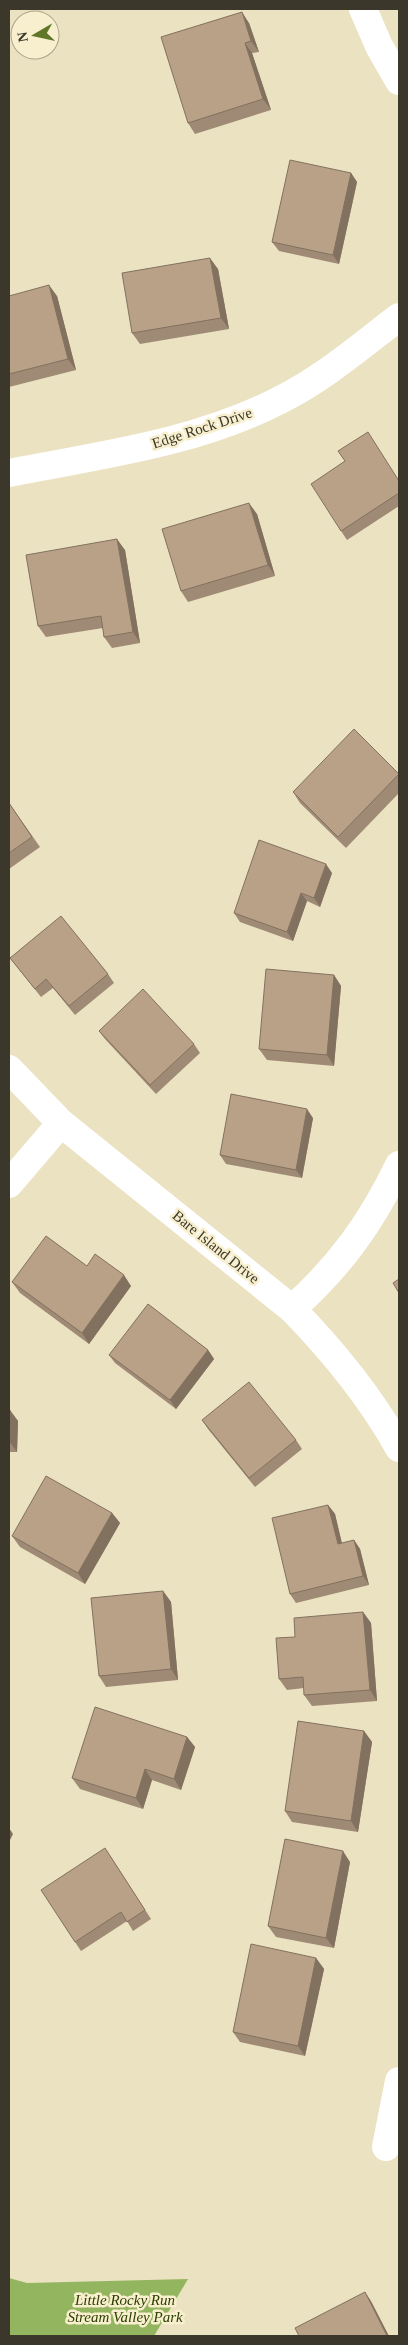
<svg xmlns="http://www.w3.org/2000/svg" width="408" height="2345" font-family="Georgia,serif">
  <rect width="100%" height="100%" fill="#ebe2c1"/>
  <path fill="#93b55f" d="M 9,2278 L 27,2283 L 188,2279 L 154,2336 L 9,2336 Z"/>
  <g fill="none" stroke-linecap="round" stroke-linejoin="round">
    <g stroke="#fff" stroke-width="28">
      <path d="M 363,9 L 379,46 L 399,81"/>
      <path d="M 9,473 C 100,455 197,443 280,400 C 324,378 361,346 399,317"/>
      <path d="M 9,1069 L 61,1123 L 292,1309 C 334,1352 370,1396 399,1448"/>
      <path d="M 9,1184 L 61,1123"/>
      <path d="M 292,1309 C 340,1266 371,1223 399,1165"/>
      <path d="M 386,2147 L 399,2081"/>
    </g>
  </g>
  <g fill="#9f8a75">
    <path d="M 249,23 L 259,52 L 252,53 L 271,110 L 195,134 L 188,123 Z"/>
    <path d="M 351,173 L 357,182 L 339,264 L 279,251 L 272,242 Z"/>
    <path d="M 218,269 L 229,329 L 140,344 L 132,333 Z"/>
    <path d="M 9,296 L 57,296 L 76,370 L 9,387 Z"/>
    <path d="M 399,480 L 399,506 L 347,540 L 341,531 Z"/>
    <path d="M 257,514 L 275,576 L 188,602 L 181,591 Z"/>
    <path d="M 125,550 L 140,643 L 112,648 L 104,637 L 103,628 L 46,637 L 38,626 Z"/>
    <path d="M 399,774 L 399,793 L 346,848 L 300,803 L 293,792 Z"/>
    <path d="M 9,803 L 40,847 L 9,869 Z"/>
    <path d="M 332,873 L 320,907 L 307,901 L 293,941 L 240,922 L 234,913 Z"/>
    <path d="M 10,958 L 108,974 L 114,983 L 75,1015 L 53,988 L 41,997 Z"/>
    <path d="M 334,975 L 341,986 L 334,1066 L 267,1060 L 259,1049 Z"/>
    <path d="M 99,1031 L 194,1044 L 200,1053 L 156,1094 L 105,1039 Z"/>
    <path d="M 313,1118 L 302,1178 L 226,1164 L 220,1155 Z"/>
    <path d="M 87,1266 L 131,1286 L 89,1344 L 20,1293 L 12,1282 Z"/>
    <path d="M 208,1350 L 214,1359 L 176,1409 L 115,1363 L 109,1355 Z"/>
    <path d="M 9,1410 L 18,1421 L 17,1452 L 9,1452 Z"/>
    <path d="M 202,1420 L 296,1440 L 302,1449 L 255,1487 L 208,1429 Z"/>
    <path d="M 328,1505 L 335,1514 L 342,1543 L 354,1540 L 360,1549 L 369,1585 L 296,1603 L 290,1594 Z"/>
    <path d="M 112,1513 L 120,1523 L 85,1584 L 20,1547 L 12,1536 Z"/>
    <path d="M 163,1591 L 171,1602 L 178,1680 L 106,1687 L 99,1676 Z"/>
    <path d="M 363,1612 L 371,1623 L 377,1701 L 312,1706 L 304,1695 L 304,1688 L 287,1690 L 279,1679 Z"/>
    <path d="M 364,1731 L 372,1742 L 358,1832 L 292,1822 L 285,1811 Z"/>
    <path d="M 187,1737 L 195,1747 L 181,1790 L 152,1780 L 143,1809 L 80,1789 L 72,1778 Z"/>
    <path d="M 111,1857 L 151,1919 L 133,1931 L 127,1921 L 81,1951 L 75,1942 Z"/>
    <path d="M 350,1862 L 334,1948 L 276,1937 L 268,1926 Z"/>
    <path d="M 316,1958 L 324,1969 L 305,2056 L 240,2042 L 233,2032 Z"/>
  </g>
  <g fill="#82715f">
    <path d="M 242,12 L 249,23 L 259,52 L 251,41 Z"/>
    <path d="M 245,43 L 252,53 L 271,110 L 263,99 Z"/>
    <path d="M 351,173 L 357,182 L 339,264 L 333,255 Z"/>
    <path d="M 210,258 L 218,269 L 229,329 L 221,318 Z"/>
    <path d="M 49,285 L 57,296 L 76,370 L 68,359 Z"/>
    <path d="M 249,503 L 257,514 L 275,576 L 268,565 Z"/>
    <path d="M 117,539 L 125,550 L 140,643 L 133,632 Z"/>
    <path d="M 326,864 L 332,873 L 320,907 L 314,898 Z"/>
    <path d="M 301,893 L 307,901 L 293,941 L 287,932 Z"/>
    <path d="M 334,975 L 341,986 L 334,1066 L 327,1055 Z"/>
    <path d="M 307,1109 L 313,1118 L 302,1178 L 296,1170 Z"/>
    <path d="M 124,1275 L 131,1286 L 89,1344 L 82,1333 Z"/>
    <path d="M 208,1350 L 214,1359 L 176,1409 L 170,1400 Z"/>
    <path d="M 10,1410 L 18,1421 L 17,1452 L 9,1441 Z"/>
    <path d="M 328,1505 L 335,1514 L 344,1553 L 338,1544 Z"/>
    <path d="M 112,1513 L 120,1523 L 85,1584 L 78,1573 Z"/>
    <path d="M 354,1540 L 360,1549 L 369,1585 L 363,1576 Z"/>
    <path d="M 163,1591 L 171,1602 L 178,1680 L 171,1669 Z"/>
    <path d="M 363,1612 L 371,1623 L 377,1701 L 370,1690 Z"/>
    <path d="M 364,1731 L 372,1742 L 358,1832 L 351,1821 Z"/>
    <path d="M 187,1737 L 195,1747 L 181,1790 L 174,1779 Z"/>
    <path d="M 145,1769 L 152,1780 L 143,1809 L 136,1798 Z"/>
    <path d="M 9,1828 L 13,1834 L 9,1842 Z"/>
    <path d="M 343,1851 L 350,1862 L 334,1948 L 326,1938 Z"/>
    <path d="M 316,1958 L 324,1969 L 305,2056 L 298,2046 Z"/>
    <path d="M 365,2292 L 371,2301 L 389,2336 L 387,2336 Z"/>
  </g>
  <g fill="#b9a188" stroke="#82715f">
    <path d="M 242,12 L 251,41 L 245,43 L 263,99 L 188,123 L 161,37 Z"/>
    <path d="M 290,160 L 351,173 L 333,255 L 272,242 Z"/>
    <path d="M 210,258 L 221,318 L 132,333 L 122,273 Z"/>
    <path d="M 49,285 L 68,359 L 9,374 L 9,296 Z"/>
    <path d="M 368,432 L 399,481 L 399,493 L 341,531 L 311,484 L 345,461 L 338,451 Z"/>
    <path d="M 249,503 L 268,565 L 181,591 L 162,529 Z"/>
    <path d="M 117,539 L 133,632 L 104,637 L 101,616 L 38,626 L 26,555 Z"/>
    <path d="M 354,729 L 399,774 L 338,837 L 293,792 Z"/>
    <path d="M 9,803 L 32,837 L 9,853 Z"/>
    <path d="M 259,840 L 326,864 L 314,898 L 301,893 L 287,932 L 234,913 Z"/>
    <path d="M 61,916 L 108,974 L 69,1006 L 46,979 L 35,989 L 10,958 Z"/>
    <path d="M 266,969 L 334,975 L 327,1055 L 259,1049 Z"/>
    <path d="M 143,989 L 194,1044 L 150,1085 L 99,1031 Z"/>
    <path d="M 231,1094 L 307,1109 L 296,1170 L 220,1155 Z"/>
    <path d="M 46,1236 L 87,1266 L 95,1254 L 124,1275 L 82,1333 L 12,1282 Z"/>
    <path d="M 399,1279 L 399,1293 L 393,1283 Z"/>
    <path d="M 148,1304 L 208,1350 L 170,1400 L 109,1355 Z"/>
    <path d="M 249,1382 L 296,1440 L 249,1478 L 202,1420 Z"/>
    <path d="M 9,1410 L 10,1410 L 9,1441 Z"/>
    <path d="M 46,1476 L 112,1513 L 78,1573 L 12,1536 Z"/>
    <path d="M 328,1505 L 338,1544 L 354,1540 L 363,1576 L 290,1594 L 272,1518 Z"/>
    <path d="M 163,1591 L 171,1669 L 99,1676 L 91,1598 Z"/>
    <path d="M 363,1612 L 370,1690 L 304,1695 L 303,1677 L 279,1679 L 276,1638 L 295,1637 L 294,1618 Z"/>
    <path d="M 95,1707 L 187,1737 L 174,1779 L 145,1769 L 136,1798 L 72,1778 Z"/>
    <path d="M 298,1721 L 364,1731 L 351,1821 L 285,1811 Z"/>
    <path d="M 285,1839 L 343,1851 L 326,1938 L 268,1926 Z"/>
    <path d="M 105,1848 L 145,1910 L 127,1922 L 121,1912 L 75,1942 L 41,1890 Z"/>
    <path d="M 251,1944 L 316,1958 L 298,2046 L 233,2032 Z"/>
    <path d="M 365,2292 L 387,2336 L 299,2336 L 295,2328 Z"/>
  </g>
  <g text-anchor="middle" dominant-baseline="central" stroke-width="5" stroke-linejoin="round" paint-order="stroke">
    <g font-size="15" fill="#3b372a" stroke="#f8efce">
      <text transform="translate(202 428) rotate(-18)">Edge Rock Drive</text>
      <text transform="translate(216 1247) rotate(39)">Bare Island Drive</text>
    </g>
    <g font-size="15" font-style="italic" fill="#2b3f00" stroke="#f8efce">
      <text x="125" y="2300">Little Rocky Run<tspan x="125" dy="17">Stream Valley Park</tspan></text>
    </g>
  </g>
  <rect width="408" height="2345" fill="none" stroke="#3b372a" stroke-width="20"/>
  <g transform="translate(35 35) rotate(261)"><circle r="24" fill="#f8efce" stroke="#aca58c"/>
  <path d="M0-4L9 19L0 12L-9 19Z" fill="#607729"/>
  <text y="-8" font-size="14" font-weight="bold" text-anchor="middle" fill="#3b372a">N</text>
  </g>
</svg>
